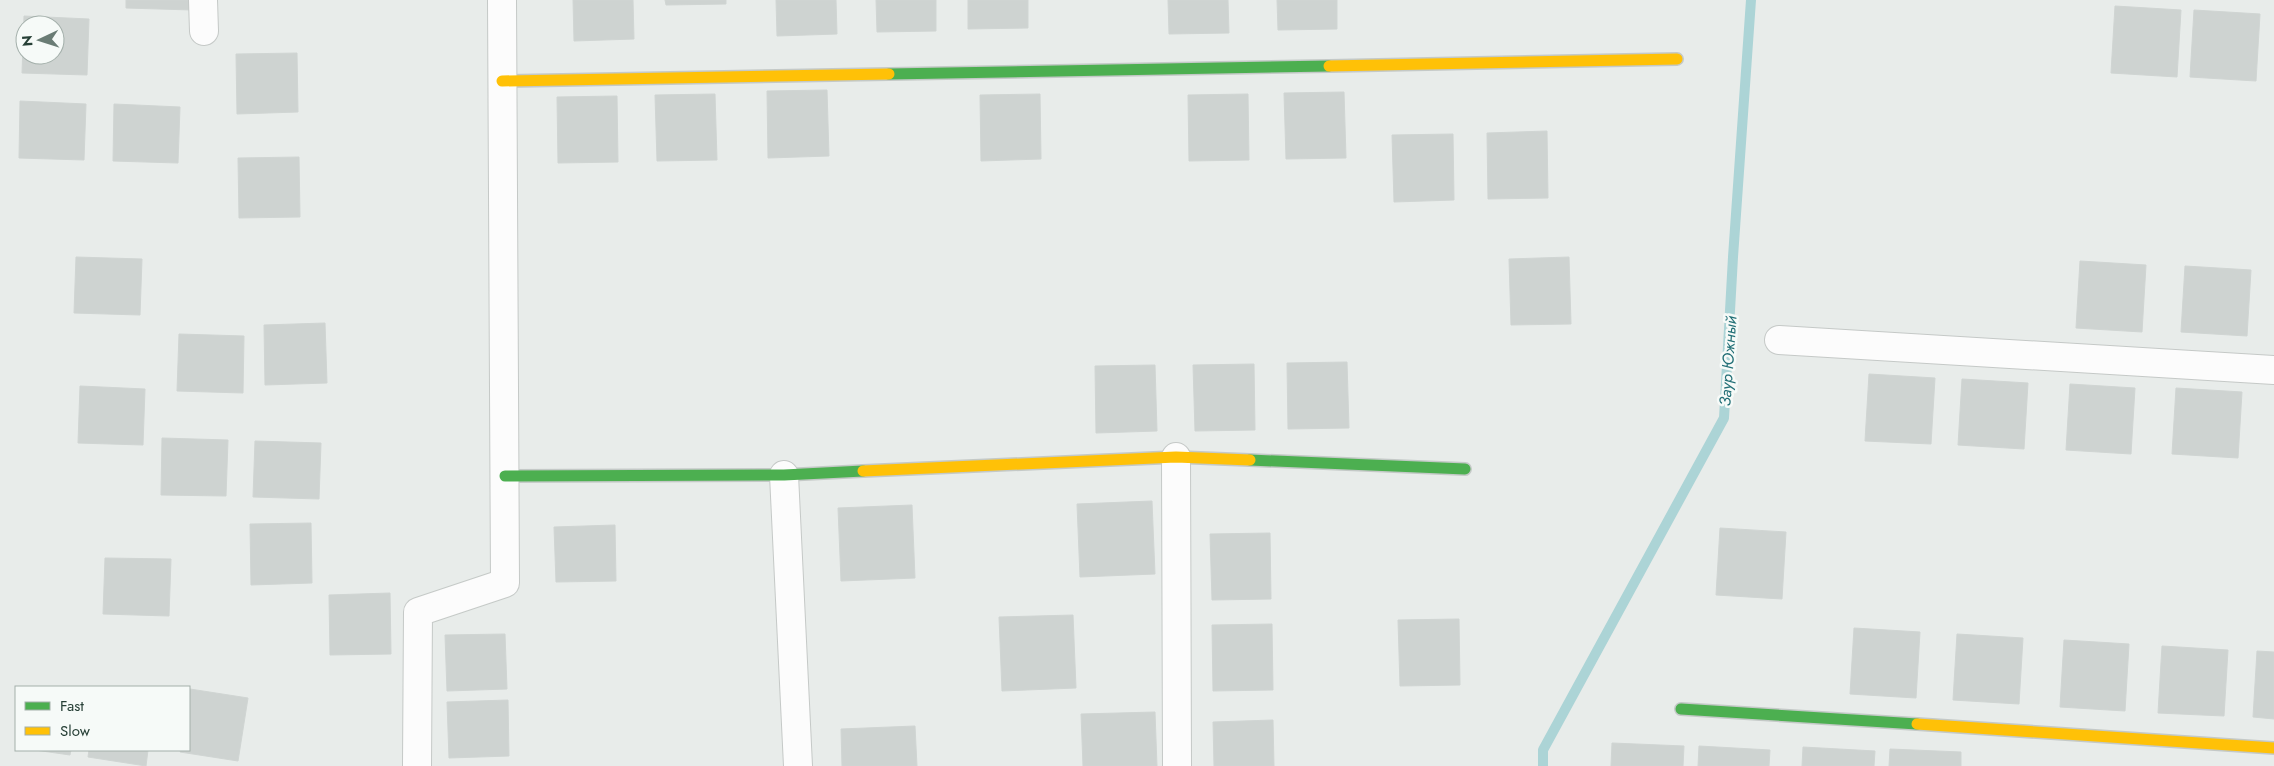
<svg xmlns="http://www.w3.org/2000/svg" width="2274" height="766" font-family="Jost,sans-serif">
  <rect width="100%" height="100%" fill="#e8ecea"/>
  <g fill="none" stroke-linecap="round" stroke-linejoin="round">
    <path stroke="#acd4d6" stroke-width="10" d="M 1543,766 L 1543,750 L 1724,418 L 1733,257 L 1751,0"/>
  </g>
  <g fill="#ced3d1" stroke="#d0d5d3" fill-rule="evenodd">
    <path d="M 126,0 L 192,0 L 192,10 L 126,8 Z"/>
    <path d="M 573,0 L 633,0 L 634,39 L 574,41 Z"/>
    <path d="M 665,0 L 726,0 L 726,4 L 666,5 Z"/>
    <path d="M 776,0 L 836,0 L 837,34 L 777,36 Z"/>
    <path d="M 876,0 L 936,0 L 936,31 L 877,32 Z"/>
    <path d="M 968,0 L 1028,0 L 1028,28 L 968,29 Z"/>
    <path d="M 1168,0 L 1228,0 L 1229,33 L 1169,34 Z"/>
    <path d="M 1277,0 L 1337,0 L 1337,29 L 1278,30 Z"/>
    <path d="M 2115,6 L 2181,10 L 2177,77 L 2111,73 Z"/>
    <path d="M 2194,10 L 2260,14 L 2256,81 L 2190,77 Z"/>
    <path d="M 24,16 L 89,19 L 87,75 L 22,73 ZM 25,25 L 55,25 L 55,55 L 25,55 Z"/>
    <path d="M 297,53 L 298,112 L 237,114 L 236,54 Z"/>
    <path d="M 827,90 L 829,156 L 768,158 L 767,91 Z"/>
    <path d="M 1344,92 L 1346,158 L 1286,159 L 1284,93 Z"/>
    <path d="M 715,94 L 717,160 L 657,161 L 655,95 Z"/>
    <path d="M 1040,94 L 1041,159 L 981,161 L 980,95 Z"/>
    <path d="M 1248,94 L 1249,160 L 1189,161 L 1188,95 Z"/>
    <path d="M 617,96 L 618,162 L 558,163 L 557,97 Z"/>
    <path d="M 20,101 L 86,104 L 84,160 L 19,158 Z"/>
    <path d="M 114,104 L 180,107 L 178,163 L 113,161 Z"/>
    <path d="M 1547,131 L 1548,198 L 1488,199 L 1487,133 Z"/>
    <path d="M 1453,134 L 1454,200 L 1394,202 L 1392,135 Z"/>
    <path d="M 299,157 L 300,217 L 239,218 L 238,158 Z"/>
    <path d="M 76,257 L 142,259 L 140,315 L 74,313 Z"/>
    <path d="M 1569,257 L 1571,324 L 1511,325 L 1509,259 Z"/>
    <path d="M 2080,261 L 2146,265 L 2142,332 L 2076,328 Z"/>
    <path d="M 2185,266 L 2251,270 L 2247,336 L 2181,332 Z"/>
    <path d="M 325,323 L 327,383 L 265,385 L 264,325 Z"/>
    <path d="M 179,334 L 244,336 L 243,393 L 177,391 Z"/>
    <path d="M 1347,362 L 1349,428 L 1288,429 L 1287,363 Z"/>
    <path d="M 1254,364 L 1255,430 L 1195,431 L 1193,365 Z"/>
    <path d="M 1155,365 L 1157,431 L 1096,433 L 1095,366 Z"/>
    <path d="M 1869,374 L 1935,378 L 1931,444 L 1865,441 Z"/>
    <path d="M 1962,379 L 2028,383 L 2024,449 L 1958,445 Z"/>
    <path d="M 2070,384 L 2135,388 L 2131,454 L 2066,450 Z"/>
    <path d="M 80,386 L 145,389 L 143,445 L 78,443 Z"/>
    <path d="M 2176,388 L 2242,392 L 2238,458 L 2172,454 Z"/>
    <path d="M 162,438 L 228,440 L 226,496 L 161,495 Z"/>
    <path d="M 255,441 L 321,443 L 319,499 L 253,497 Z"/>
    <path d="M 1152,501 L 1155,574 L 1080,577 L 1077,504 Z"/>
    <path d="M 912,505 L 915,578 L 841,581 L 838,508 Z"/>
    <path d="M 311,523 L 312,583 L 251,585 L 250,524 Z"/>
    <path d="M 615,525 L 616,581 L 556,582 L 554,527 Z"/>
    <path d="M 1720,528 L 1786,532 L 1782,599 L 1716,595 Z"/>
    <path d="M 1270,533 L 1271,599 L 1212,600 L 1210,534 Z"/>
    <path d="M 105,558 L 171,559 L 169,616 L 103,614 Z"/>
    <path d="M 390,593 L 391,654 L 330,655 L 329,595 Z"/>
    <path d="M 1073,615 L 1076,688 L 1002,691 L 999,617 Z"/>
    <path d="M 1459,619 L 1460,685 L 1400,686 L 1398,620 Z"/>
    <path d="M 1272,624 L 1273,690 L 1213,691 L 1212,625 Z"/>
    <path d="M 1854,628 L 1920,632 L 1916,698 L 1850,694 Z"/>
    <path d="M 505,634 L 507,689 L 447,691 L 445,635 Z"/>
    <path d="M 1957,634 L 2023,638 L 2019,704 L 1953,700 Z"/>
    <path d="M 2064,640 L 2129,644 L 2125,711 L 2060,707 Z"/>
    <path d="M 2162,646 L 2228,650 L 2224,716 L 2158,713 Z"/>
    <path d="M 2257,651 L 2274,652 L 2274,719 L 2253,717 Z"/>
    <path d="M 190,689 L 248,698 L 238,761 L 180,752 L 181,750 L 189,750 Z"/>
    <path d="M 508,700 L 509,756 L 449,758 L 447,702 Z"/>
    <path d="M 1155,712 L 1157,766 L 1083,766 L 1081,714 Z"/>
    <path d="M 1273,720 L 1274,766 L 1214,766 L 1213,722 Z"/>
    <path d="M 915,726 L 917,766 L 842,766 L 841,729 Z"/>
    <path d="M 1612,743 L 1684,746 L 1683,766 L 1611,766 Z"/>
    <path d="M 1699,746 L 1770,750 L 1769,766 L 1698,766 Z"/>
    <path d="M 1803,747 L 1875,751 L 1874,766 L 1802,766 Z"/>
    <path d="M 1890,749 L 1961,752 L 1961,766 L 1889,766 Z"/>
    <path d="M 35,750 L 71,750 L 70,755 Z"/>
    <path d="M 89,750 L 148,750 L 146,766 L 88,757 Z"/>
  </g>
  <g fill="none" stroke-linecap="round" stroke-linejoin="round">
    <g stroke="#c5c9c7" stroke-width="30">
      <g id="street">
        <path d="M 203,0 L 204,31"/>
        <path d="M 1779,340 L 2274,370"/>
        <path d="M 1176,457 L 1177,766"/>
        <path d="M 784,475 L 798,766"/>
        <path d="M 417,766 L 418,612 L 505,583 L 502,0"/>
      </g>
    </g>
    <g stroke="#c4c9c7" stroke-width="14">
      <g id="fast">
        <path d="M 889,74 L 1329,66"/>
        <path d="M 1250,460 L 1465,469"/>
        <path d="M 505,476 L 784,475 L 863,471"/>
        <path d="M 1681,709 L 1917,724"/>
      </g>
    </g>
    <g stroke="#c4c9c7" stroke-width="14">
      <g id="slow">
        <path d="M 1329,66 L 1677,59"/>
        <path d="M 502,81 L 889,74"/>
        <path d="M 863,471 L 1176,457 L 1250,460"/>
        <path d="M 1917,724 L 2274,748"/>
      </g>
    </g>
    <use href="#street" stroke="#fcfcfc" stroke-width="28"/>
    <use href="#fast" stroke="#4caf50" stroke-width="11"/>
    <use href="#slow" stroke="#ffc107" stroke-width="11"/>
  </g>
  <g text-anchor="middle" dominant-baseline="central" stroke-width="5" stroke-linejoin="round" paint-order="stroke">
    <g font-size="16" font-style="italic" fill="#237077" stroke="#f6faf8">
      <text transform="translate(1728 361) rotate(-86)">Заур Южный</text>
    </g>
  </g>
  <rect x="15" y="686" width="175" height="65" fill="#f6faf8" stroke="#a3afaa"/>
  <rect x="25" y="702" width="25" height="8" fill="#4caf50" stroke="#a3afaa"/>
  <text x="60" y="711" font-size="15" fill="#263f36">Fast</text>
  <rect x="25" y="727" width="25" height="8" fill="#ffc107" stroke="#a3afaa"/>
  <text x="60" y="736" font-size="15" fill="#263f36">Slow</text>
  <g transform="translate(40 40) rotate(266)"><circle r="24" fill="#f6faf8" stroke="#a3afaa"/>
  <path d="M0-4L9 19L0 12L-9 19Z" fill="#6a7c75"/>
  <text y="-8" font-size="14" font-weight="bold" text-anchor="middle" fill="#263f36">N</text>
  </g>
</svg>
